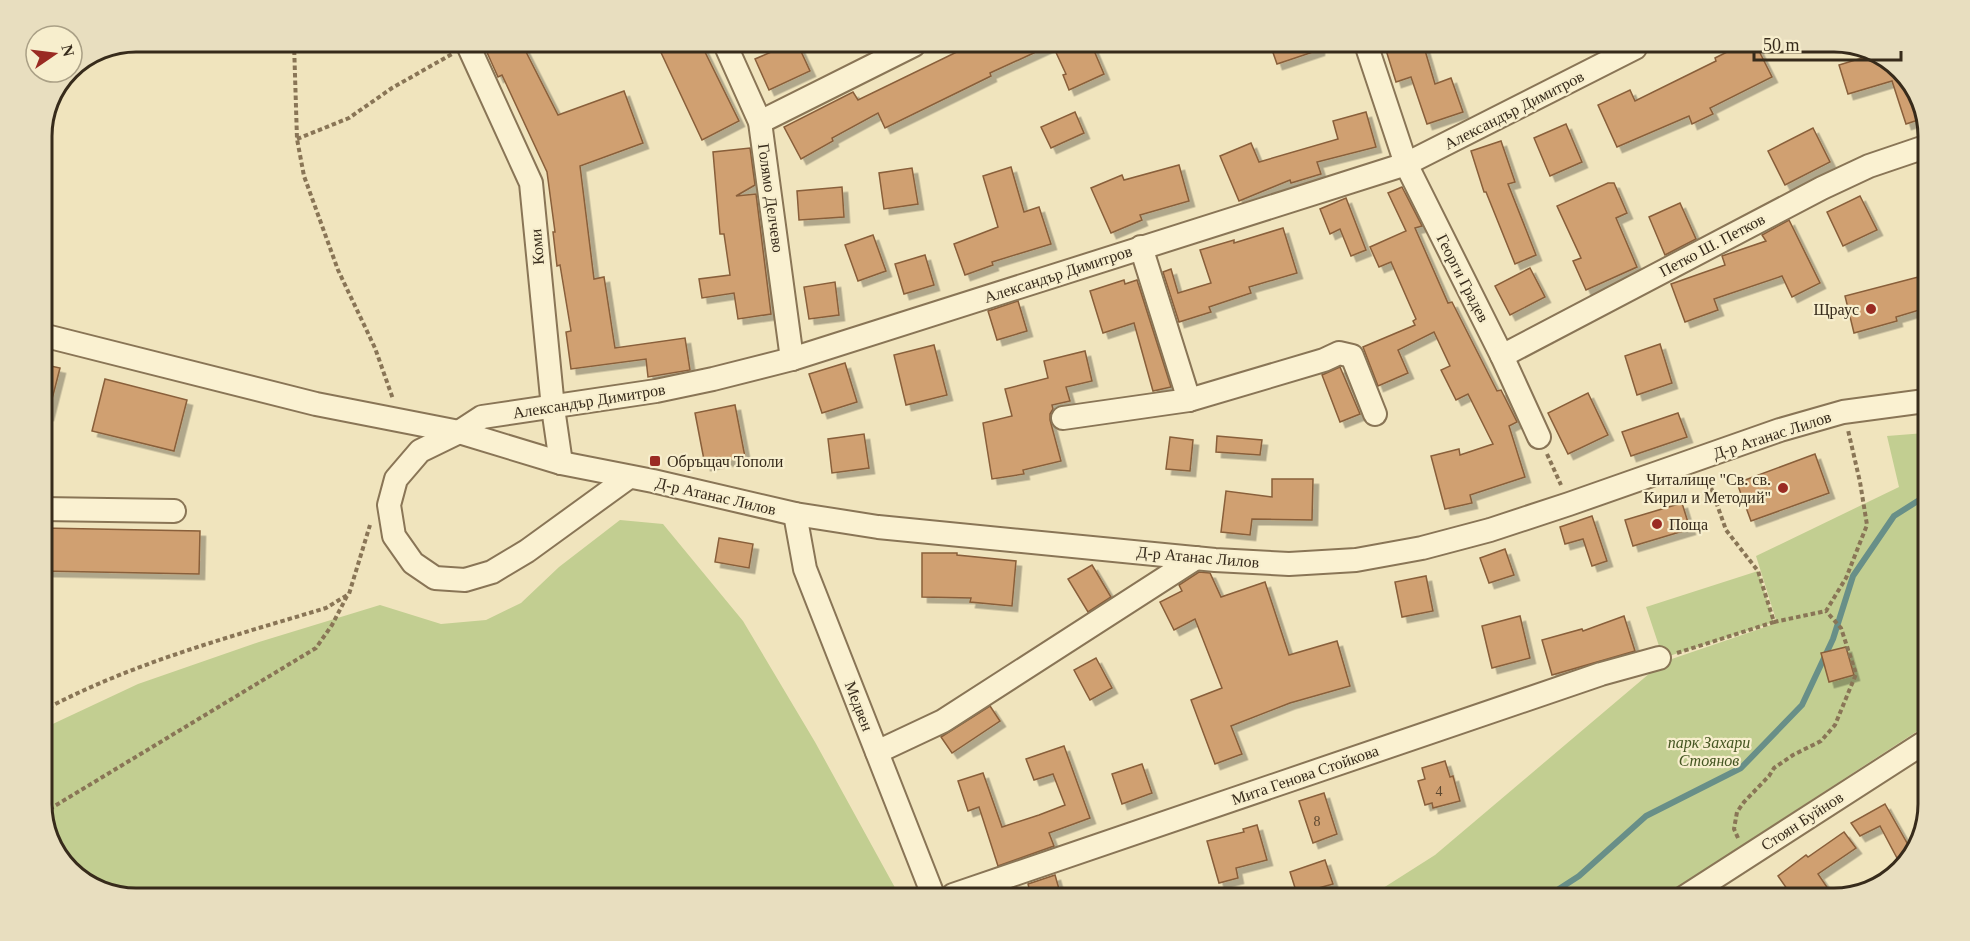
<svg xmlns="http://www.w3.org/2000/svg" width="1970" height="941" font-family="'Times New Roman',serif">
  <defs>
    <filter id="shadow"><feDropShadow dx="5.5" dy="5.5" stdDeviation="0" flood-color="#0004"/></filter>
  </defs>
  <rect width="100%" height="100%" fill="#f0e4bd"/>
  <g fill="#c2ce91">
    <path d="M 1925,433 L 1922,728 L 1661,898 L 1369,897 L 1435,855 L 1663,662 L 1777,623 L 1756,556 L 1899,487 L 1887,436 Z"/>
    <path d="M 620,520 L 663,524 L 743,621 L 815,742 L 899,895 L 100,892 L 58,857 L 42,811 L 42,729 L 138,684 L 259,642 L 380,605 L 441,624 L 486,620 L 521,603 L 559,567 Z"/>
    <path d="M 1758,571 L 1774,622 L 1663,658 L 1646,607 Z"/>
  </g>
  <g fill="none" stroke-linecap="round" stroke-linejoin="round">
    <path stroke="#688f88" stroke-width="6" d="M 1545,898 L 1579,876 L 1646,816 L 1741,768 L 1802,705 L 1833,639 L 1853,576 L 1894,516 L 1924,497"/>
  </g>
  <g fill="#d0a071" stroke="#895f3a" stroke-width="1.5" filter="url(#shadow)">
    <path d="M 494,44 L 522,44 L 558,115 L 624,91 L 643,143 L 580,166 L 594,279 L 604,277 L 615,348 L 685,338 L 690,370 L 648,377 L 646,359 L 571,369 L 566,332 L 571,331 L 560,265 L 557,266 L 553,232 L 555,232 L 547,172 L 502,75 L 498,77 L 485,48 Z"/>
    <path d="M 657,44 L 701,44 L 739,121 L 702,140 Z"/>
    <path d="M 787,45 L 798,45 L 810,71 L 769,90 L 755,59 Z"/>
    <path d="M 969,46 L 1049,46 L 990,73 L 991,76 L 885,128 L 878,113 L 832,138 L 833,141 L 801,159 L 784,127 L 853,92 L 858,100 Z"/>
    <path d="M 1053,46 L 1092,46 L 1104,74 L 1069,90 L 1063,75 L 1066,74 Z"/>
    <path d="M 1271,47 L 1319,47 L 1319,50 L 1277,64 Z"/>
    <path d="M 1385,47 L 1424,47 L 1435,84 L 1451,78 L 1463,112 L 1427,124 L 1411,77 L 1396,82 Z"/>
    <path d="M 1733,49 L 1758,49 L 1772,77 L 1710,108 L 1713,114 L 1692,124 L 1689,116 L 1617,147 L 1598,105 L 1630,90 L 1635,101 L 1716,61 L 1715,58 Z"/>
    <path d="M 1875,54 L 1912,84 L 1924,118 L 1906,124 L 1892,81 L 1848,94 L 1839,65 Z"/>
    <path d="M 1075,112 L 1084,133 L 1051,148 L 1041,127 Z"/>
    <path d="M 1366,112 L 1376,147 L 1317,162 L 1321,174 L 1291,183 L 1290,180 L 1239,201 L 1220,156 L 1251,143 L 1259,162 L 1338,139 L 1333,121 Z"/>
    <path d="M 1566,124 L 1582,162 L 1550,176 L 1534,138 Z"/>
    <path d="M 1813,128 L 1830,162 L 1785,185 L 1768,151 Z"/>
    <path d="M 1501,141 L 1515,182 L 1508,184 L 1536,255 L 1515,264 L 1486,192 L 1484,192 L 1471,151 Z"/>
    <path d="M 750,148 L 755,185 L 736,196 L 756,194 L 771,314 L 738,319 L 734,293 L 702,298 L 699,279 L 730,275 L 724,234 L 720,234 L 713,152 Z"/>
    <path d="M 1179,165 L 1189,201 L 1140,215 L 1142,220 L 1111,233 L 1091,188 L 1122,175 L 1124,180 Z"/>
    <path d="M 1011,167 L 1024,212 L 1039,207 L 1051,244 L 992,262 L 993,265 L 965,275 L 954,244 L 998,227 L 983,176 Z"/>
    <path d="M 912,168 L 918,204 L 884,209 L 879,173 Z"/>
    <path d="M 1608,183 L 1614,183 L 1627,213 L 1616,218 L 1637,267 L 1586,290 L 1573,261 L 1581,258 L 1557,206 Z"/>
    <path d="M 842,187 L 844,217 L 799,220 L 797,191 Z"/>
    <path d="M 1402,187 L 1422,226 L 1415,228 L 1448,303 L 1452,302 L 1497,391 L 1501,390 L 1517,422 L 1509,426 L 1525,477 L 1470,495 L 1472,503 L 1445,509 L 1431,456 L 1459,449 L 1460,455 L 1493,444 L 1468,394 L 1456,400 L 1441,370 L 1450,366 L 1434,332 L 1398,350 L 1408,373 L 1378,386 L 1363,347 L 1415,325 L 1413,321 L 1416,319 L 1391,262 L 1379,267 L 1370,247 L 1406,231 L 1388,193 Z"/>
    <path d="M 1860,196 L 1877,230 L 1843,246 L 1827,212 Z"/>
    <path d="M 1346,198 L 1366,250 L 1351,256 L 1340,229 L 1330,234 L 1320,209 Z"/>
    <path d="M 1680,203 L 1696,239 L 1665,255 L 1649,217 Z"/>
    <path d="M 1789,220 L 1820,283 L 1792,297 L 1782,276 L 1714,299 L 1718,310 L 1685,322 L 1671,284 L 1725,265 L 1722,256 L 1766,241 L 1762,235 Z"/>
    <path d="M 1283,228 L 1297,273 L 1249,287 L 1251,293 L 1209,307 L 1211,312 L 1179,322 L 1163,272 L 1171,269 L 1178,293 L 1211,283 L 1200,250 L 1234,240 L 1234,243 Z"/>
    <path d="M 873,235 L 886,271 L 858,281 L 845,245 Z"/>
    <path d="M 925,255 L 934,285 L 904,294 L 895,264 Z"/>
    <path d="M 1530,268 L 1545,297 L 1510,315 L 1495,286 Z"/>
    <path d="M 1926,275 L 1926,308 L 1896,317 L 1897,321 L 1854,333 L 1845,296 Z"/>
    <path d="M 1124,280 L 1125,284 L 1137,280 L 1171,387 L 1153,391 L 1134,323 L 1103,333 L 1090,291 Z"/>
    <path d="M 835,282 L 839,315 L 809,319 L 804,287 Z"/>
    <path d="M 1018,301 L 1027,331 L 997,340 L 988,311 Z"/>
    <path d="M 1660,344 L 1672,383 L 1637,395 L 1625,356 Z"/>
    <path d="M 934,345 L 947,395 L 906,405 L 894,355 Z"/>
    <path d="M 1085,351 L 1092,381 L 1066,387 L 1070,401 L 1052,405 L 1053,409 L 1050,414 L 1050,420 L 1061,461 L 1023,470 L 1024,474 L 992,479 L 983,423 L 1012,416 L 1005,389 L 1048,378 L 1044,361 Z"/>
    <path d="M 845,363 L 857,402 L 822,413 L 809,374 Z"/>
    <path d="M 42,364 L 60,368 L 48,415 L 42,415 Z"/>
    <path d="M 1340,367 L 1360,414 L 1340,422 L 1322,375 Z"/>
    <path d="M 105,379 L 187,400 L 174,451 L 92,431 Z"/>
    <path d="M 1588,393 L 1608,435 L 1568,454 L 1548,413 Z"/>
    <path d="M 735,405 L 745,457 L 705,465 L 695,413 Z"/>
    <path d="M 1678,413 L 1687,437 L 1631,456 L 1622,432 Z"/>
    <path d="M 864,434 L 869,468 L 832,473 L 828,439 Z"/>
    <path d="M 1217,436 L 1262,440 L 1260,455 L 1216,452 Z"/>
    <path d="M 1170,437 L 1193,440 L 1190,471 L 1166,469 Z"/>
    <path d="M 1815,454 L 1829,493 L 1751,521 L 1737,483 Z"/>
    <path d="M 1272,479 L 1313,479 L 1312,520 L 1252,519 L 1250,535 L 1221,532 L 1226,491 L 1272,497 Z"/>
    <path d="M 1682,503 L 1690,529 L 1633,546 L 1625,520 Z"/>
    <path d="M 1592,516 L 1607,561 L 1592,566 L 1583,539 L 1565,544 L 1560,527 Z"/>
    <path d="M 42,528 L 200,531 L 199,574 L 42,571 Z"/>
    <path d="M 719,538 L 753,544 L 749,568 L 715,562 Z"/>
    <path d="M 1505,549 L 1514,575 L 1489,583 L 1480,558 Z"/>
    <path d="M 922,553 L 957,553 L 957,555 L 1016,561 L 1012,606 L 970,602 L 971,598 L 922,597 Z"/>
    <path d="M 1092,565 L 1111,597 L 1088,612 L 1068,579 Z"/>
    <path d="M 1199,572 L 1210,573 L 1221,597 L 1265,582 L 1289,655 L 1337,641 L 1350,686 L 1290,703 L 1231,726 L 1242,754 L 1215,764 L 1191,700 L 1222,688 L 1195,619 L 1174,630 L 1160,602 L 1182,591 L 1179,585 Z"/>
    <path d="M 1426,576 L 1433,611 L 1402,617 L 1395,582 Z"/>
    <path d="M 1520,616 L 1530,658 L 1492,668 L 1482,626 Z"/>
    <path d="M 1624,616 L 1635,651 L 1552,675 L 1542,640 L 1582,629 L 1583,631 Z"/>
    <path d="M 1846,647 L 1854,675 L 1829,682 L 1821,653 Z"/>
    <path d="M 1096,658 L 1112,688 L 1090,700 L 1074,670 Z"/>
    <path d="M 990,706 L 1000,721 L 952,753 L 941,737 Z"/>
    <path d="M 1064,746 L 1090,818 L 1049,833 L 1054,846 L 998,866 L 979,807 L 968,811 L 958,781 L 983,773 L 1002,827 L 1039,815 L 1065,805 L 1053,774 L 1034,780 L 1026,759 Z"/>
    <path d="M 1445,761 L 1450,777 L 1453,776 L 1460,801 L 1433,808 L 1432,803 L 1425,805 L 1418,781 L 1425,779 L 1422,768 Z"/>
    <path d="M 1142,764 L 1152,793 L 1122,804 L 1112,774 Z"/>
    <path d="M 1324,793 L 1337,834 L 1313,843 L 1299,801 Z"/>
    <path d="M 1885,804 L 1911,850 L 1897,858 L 1880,826 L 1860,836 L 1851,823 Z"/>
    <path d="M 1257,825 L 1267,860 L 1236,868 L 1238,878 L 1219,883 L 1207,841 L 1244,832 L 1243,829 Z"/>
    <path d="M 1844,832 L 1856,848 L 1818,874 L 1835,899 L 1794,899 L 1778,876 L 1806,855 L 1808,857 Z"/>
    <path d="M 1325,860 L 1333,884 L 1297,894 L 1290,872 Z"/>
    <path d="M 1055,875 L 1061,896 L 1031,896 L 1028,884 Z"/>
  </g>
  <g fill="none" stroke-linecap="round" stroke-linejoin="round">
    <g stroke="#897556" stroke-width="26">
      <g id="minor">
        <path d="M 467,43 L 531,183 L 553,408 L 561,463"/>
        <path d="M 725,44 L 760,122 L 792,359"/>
        <path d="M 1367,47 L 1406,164 L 1502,356 L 1539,437"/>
        <path d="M 760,122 L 914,45"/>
        <path d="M 1141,247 L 1189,400"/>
        <path d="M 42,335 L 316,404 L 459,432 L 561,463 L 653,481 L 795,514 L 878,527 L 1215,560 L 1289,564 L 1356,560 L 1422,548 L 1490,530 L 1569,504 L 1780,430 L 1843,412 L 1925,401"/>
        <path d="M 1502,356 L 1822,188 L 1869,166 L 1928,146"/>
        <path d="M 1063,418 L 1189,400 L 1324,360 L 1339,353 L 1352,356 L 1375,414"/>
        <path d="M 629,477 L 527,551 L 492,572 L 465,580 L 435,578 L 413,563 L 394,536 L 389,505 L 396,479 L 420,451 L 459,432 L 482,417 L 656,391 L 713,379 L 792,359 L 1406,164 L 1635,48"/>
        <path d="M 42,509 L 174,511"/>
        <path d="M 795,514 L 805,569 L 933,895"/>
        <path d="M 877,752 L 943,721 L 1196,558"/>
        <path d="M 953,895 L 1601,674 L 1659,658"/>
        <path d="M 1683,898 L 1922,744"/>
      </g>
    </g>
    <g stroke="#897556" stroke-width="4" stroke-dasharray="4.5 3" stroke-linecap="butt">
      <path d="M 294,43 L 297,139 L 304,176 L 338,270 L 375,348 L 393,399"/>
      <path d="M 297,139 L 349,118 L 392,88 L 452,54"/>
      <path d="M 1547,454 L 1561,485"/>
      <path d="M 1774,622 L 1826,611 L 1846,578 L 1867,525 L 1860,482 L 1848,430"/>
      <path d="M 1677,653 L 1774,622 L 1758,571 L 1726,530 L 1707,476"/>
      <path d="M 42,711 C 131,663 230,637 326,608 L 349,594 L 370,525"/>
      <path d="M 43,813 L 316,648 L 332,625 L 347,596"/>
      <path d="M 1738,838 L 1734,829 L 1737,812 L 1744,802 L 1769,776 L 1774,768 L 1793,755 L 1821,741 L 1835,725 L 1856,674 L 1841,628 L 1826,611"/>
    </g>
    <use href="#minor" stroke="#faf1d1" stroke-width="22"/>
  </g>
  <g fill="#9a2b23" stroke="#f7eecd" stroke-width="2">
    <circle cx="1871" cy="309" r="6"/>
    <rect x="649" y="455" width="12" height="12" rx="3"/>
    <circle cx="1783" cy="488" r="6"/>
    <circle cx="1657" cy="524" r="6"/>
  </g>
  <g text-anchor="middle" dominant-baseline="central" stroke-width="4.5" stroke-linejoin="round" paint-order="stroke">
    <g font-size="14" fill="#5d4830">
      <text x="1439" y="791">4</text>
      <text x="1317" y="821">8</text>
    </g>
    <g font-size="16" fill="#372b1b" stroke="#f7eecd">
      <text transform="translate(1514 110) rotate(-27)">Александър Димитров</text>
      <text transform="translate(771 198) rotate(82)">Голямо Делчево</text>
      <text transform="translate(1712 245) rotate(-28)">Петко Ш. Петков</text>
      <text transform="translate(537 247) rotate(-95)">Коми</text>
      <text transform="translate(1058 274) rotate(-18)">Александър Димитров</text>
      <text transform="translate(1463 278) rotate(63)">Георги Градев</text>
      <text transform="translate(589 401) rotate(-9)">Александър Димитров</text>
      <text transform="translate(1772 435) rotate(-18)">Д-р Атанас Лилов</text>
      <text transform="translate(716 496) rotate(13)">Д-р Атанас Лилов</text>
      <text transform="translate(1198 557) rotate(5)">Д-р Атанас Лилов</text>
      <text transform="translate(859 706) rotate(69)">Медвен</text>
      <text transform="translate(1305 775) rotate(-19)">Мита Генова Стойкова</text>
      <text transform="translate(1802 821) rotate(-33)">Стоян Буйнов</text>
    </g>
    <g font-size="16" fill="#372b1b" stroke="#f7eecd" text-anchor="end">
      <text x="1859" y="309">Щраус</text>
      <text x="667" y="461" text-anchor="start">Обръщач Тополи</text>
      <text x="1771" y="479">Читалище "Св. св.<tspan x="1771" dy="18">Кирил и Методий"</tspan></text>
      <text x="1669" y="524" text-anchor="start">Поща</text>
    </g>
    <g font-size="16" font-style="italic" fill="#445521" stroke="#f7eecd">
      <text x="1709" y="742">парк Захари<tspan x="1709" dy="18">Стоянов</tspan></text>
    </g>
  </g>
  <path d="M0 0H1970V941H0ZM136 52H1834A84 84 0 0 1 1918 136V804A84 84 0 0 1 1834 888H136A84 84 0 0 1 52 804V136A84 84 0 0 1 136 52Z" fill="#e8debf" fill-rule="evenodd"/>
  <path fill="none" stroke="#372b1b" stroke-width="3" d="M136 52H1834A84 84 0 0 1 1918 136V804A84 84 0 0 1 1834 888H136A84 84 0 0 1 52 804V136A84 84 0 0 1 136 52Z"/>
  <g transform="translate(54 54) rotate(76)"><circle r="28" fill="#f7eecd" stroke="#aaa086" stroke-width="1.5"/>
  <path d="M0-4.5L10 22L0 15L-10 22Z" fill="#9a2b23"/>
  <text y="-9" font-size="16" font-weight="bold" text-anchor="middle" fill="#372b1b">N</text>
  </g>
  <path d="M1754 51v9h147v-9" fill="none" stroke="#372b1b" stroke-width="3"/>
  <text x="1763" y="51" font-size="18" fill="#372b1b" stroke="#f7eecd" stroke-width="4.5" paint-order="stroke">50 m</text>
</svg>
